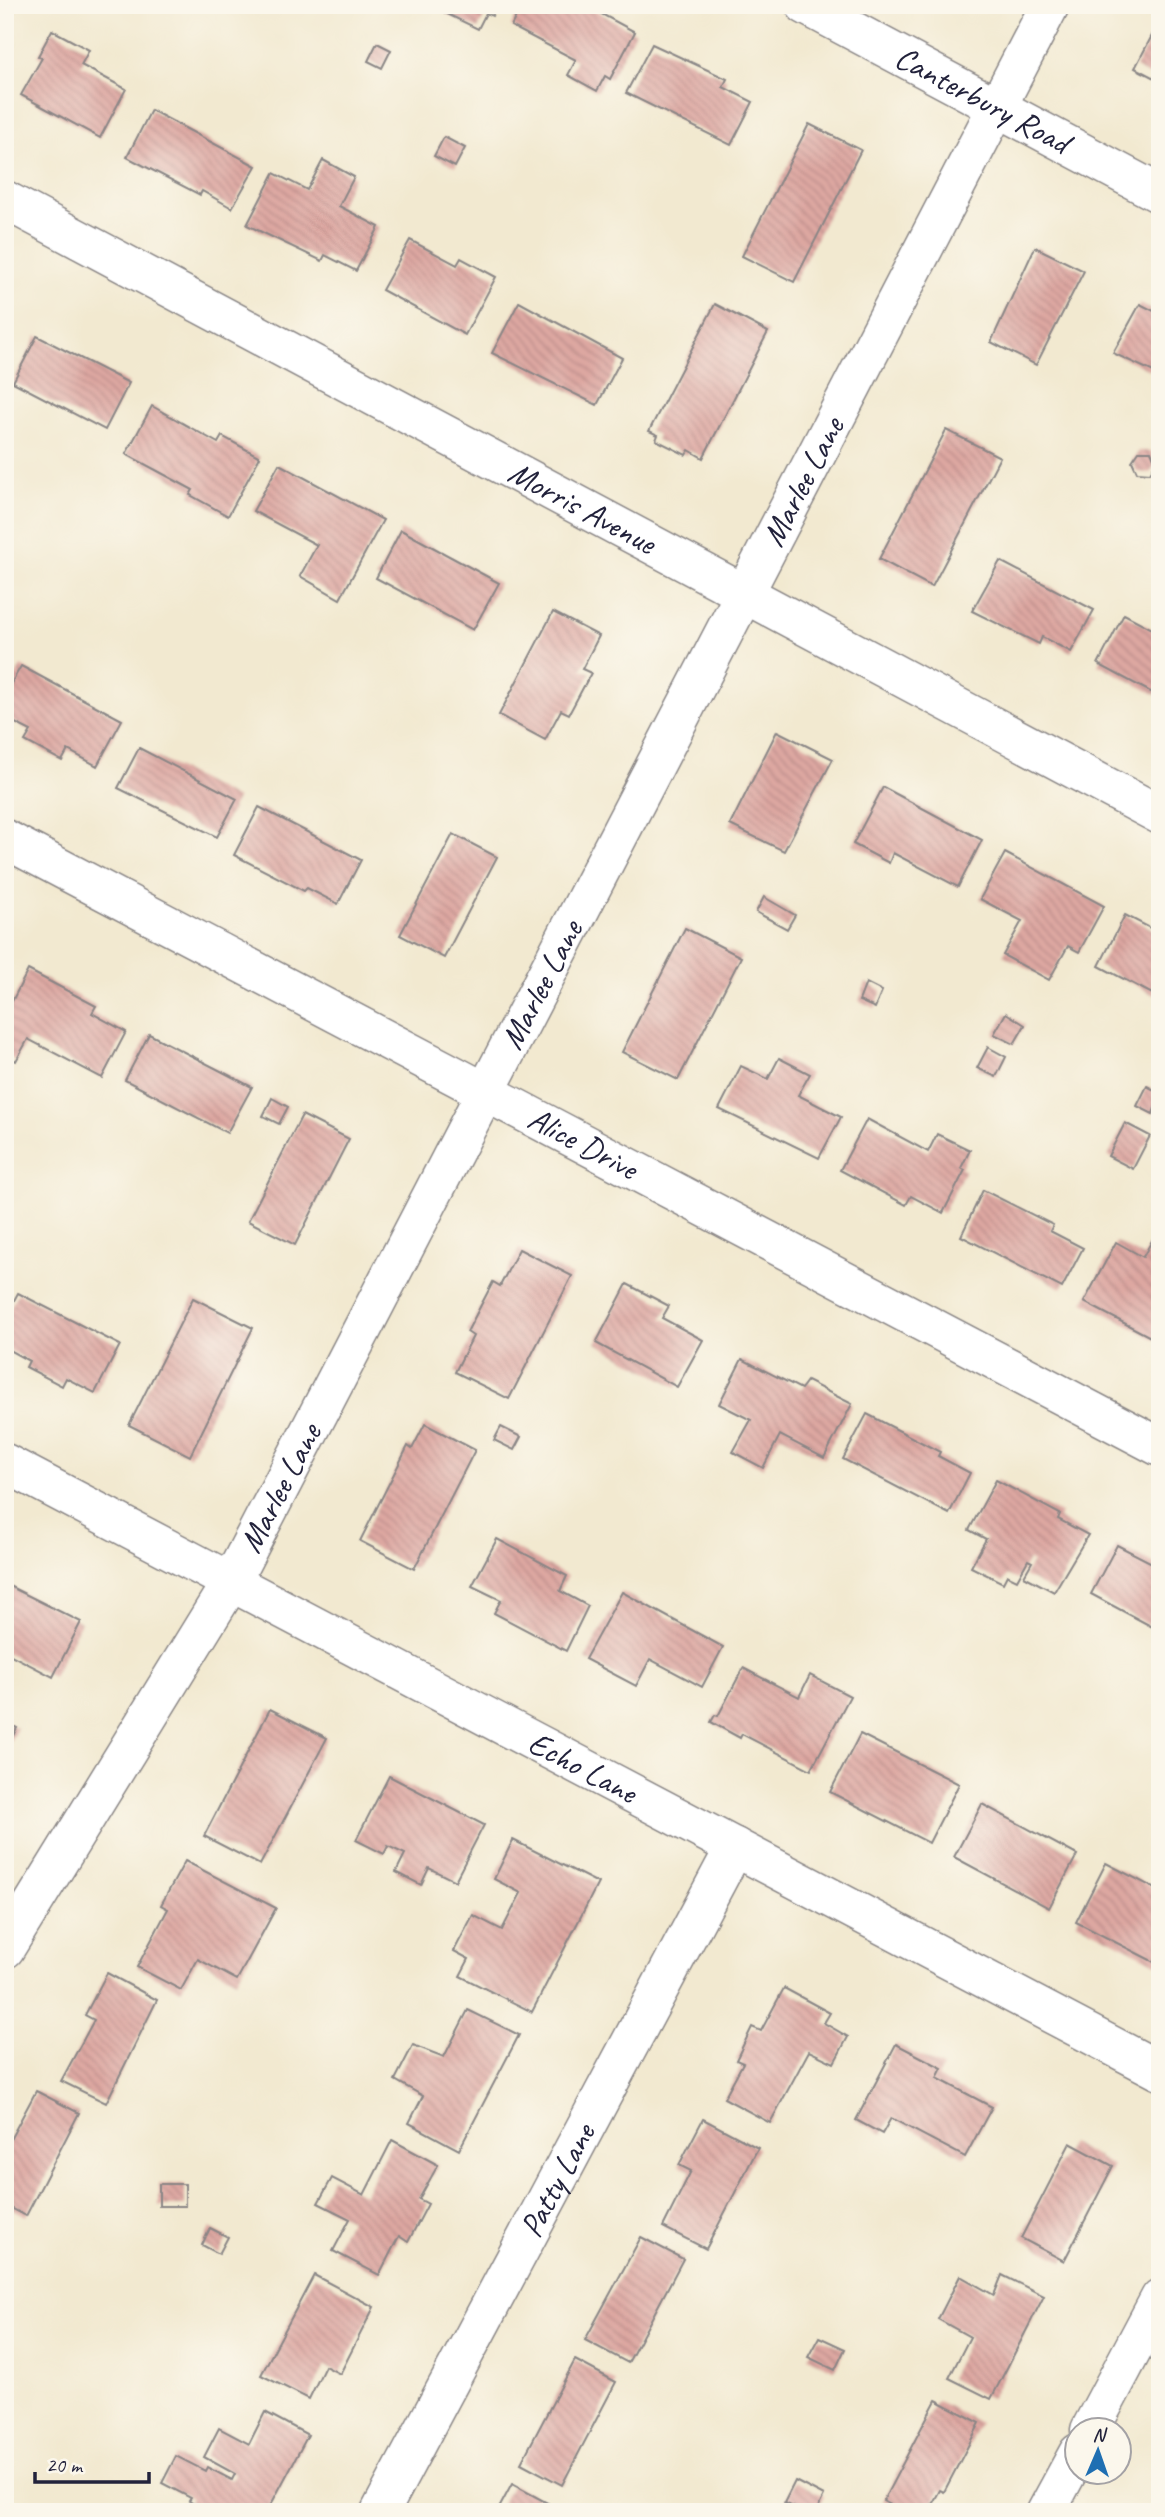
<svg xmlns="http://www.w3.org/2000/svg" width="1165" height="2517" font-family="Caveat,sans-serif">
  <defs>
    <pattern id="building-back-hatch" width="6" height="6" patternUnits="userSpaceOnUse" patternTransform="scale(1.75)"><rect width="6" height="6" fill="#dda7a1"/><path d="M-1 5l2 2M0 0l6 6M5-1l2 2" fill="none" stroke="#bd8f8c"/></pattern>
  </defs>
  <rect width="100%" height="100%" fill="#fbf7ec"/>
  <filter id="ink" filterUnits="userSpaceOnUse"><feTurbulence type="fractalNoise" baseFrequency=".0143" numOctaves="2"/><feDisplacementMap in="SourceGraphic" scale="14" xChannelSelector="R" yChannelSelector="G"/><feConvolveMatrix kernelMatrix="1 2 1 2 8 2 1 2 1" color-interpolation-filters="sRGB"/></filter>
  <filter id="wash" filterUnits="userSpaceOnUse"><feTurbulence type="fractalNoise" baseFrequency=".00686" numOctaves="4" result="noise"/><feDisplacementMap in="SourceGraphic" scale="28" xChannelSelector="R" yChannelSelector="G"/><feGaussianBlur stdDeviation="1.57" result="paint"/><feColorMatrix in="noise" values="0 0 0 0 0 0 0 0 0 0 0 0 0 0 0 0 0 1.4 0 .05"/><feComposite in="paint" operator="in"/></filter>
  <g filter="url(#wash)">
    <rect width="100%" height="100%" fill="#f2e9d0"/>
    <g id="blocks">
      <g fill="url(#building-back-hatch)">
        <path d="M 444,5 L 497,5 L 492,16 L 486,13 L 478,29 L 441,11 Z"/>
        <path d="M 522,5 L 585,5 L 635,32 L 610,79 L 605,76 L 597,91 L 568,75 L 576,60 L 511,26 Z"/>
        <path d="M 1158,24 L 1160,25 L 1160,81 L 1135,68 Z"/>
        <path d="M 52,30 L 89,50 L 81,65 L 126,89 L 100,138 L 21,95 L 42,58 L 38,56 Z"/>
        <path d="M 377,43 L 391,50 L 382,68 L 368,61 Z"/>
        <path d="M 652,44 L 727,79 L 723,87 L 753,102 L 731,145 L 626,93 Z"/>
        <path d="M 151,110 L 256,166 L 232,208 L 202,191 L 200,195 L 127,157 Z"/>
        <path d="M 809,124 L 861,150 L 794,282 L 742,256 Z"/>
        <path d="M 444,137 L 465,148 L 455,167 L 434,156 Z"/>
        <path d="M 323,160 L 354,177 L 339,206 L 379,227 L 356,271 L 325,255 L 322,261 L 247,225 L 274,173 L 307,190 Z"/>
        <path d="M 410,240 L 457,265 L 461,258 L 496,277 L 465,335 L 382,290 Z"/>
        <path d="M 1035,247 L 1084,271 L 1036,365 L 991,342 Z"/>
        <path d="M 519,302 L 622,358 L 597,405 L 492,353 Z"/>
        <path d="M 715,304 L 768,332 L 703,458 L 689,450 L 686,455 L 656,440 L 658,435 L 649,431 Z"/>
        <path d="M 1140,304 L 1160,314 L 1160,375 L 1113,353 Z"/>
        <path d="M 37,336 L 129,383 L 105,430 L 13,382 Z"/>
        <path d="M 152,406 L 218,443 L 222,436 L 260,457 L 228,516 L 190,495 L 193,490 L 126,454 Z"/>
        <path d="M 946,430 L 1000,457 L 932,587 L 879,559 Z"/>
        <path d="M 1139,451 L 1151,451 L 1156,463 L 1150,473 L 1137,472 L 1132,461 Z"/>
        <path d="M 279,464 L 383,520 L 340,599 L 300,576 L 317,545 L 253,511 Z"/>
        <path d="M 401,530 L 499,583 L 473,630 L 376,578 Z"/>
        <path d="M 1000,561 L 1094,610 L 1071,652 L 1042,637 L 1039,644 L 972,611 Z"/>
        <path d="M 553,612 L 599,636 L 582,669 L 591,673 L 569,714 L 561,710 L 545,740 L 499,715 Z"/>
        <path d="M 1124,614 L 1160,633 L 1160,697 L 1098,664 Z"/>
        <path d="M 21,666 L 122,720 L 97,766 L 68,750 L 62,761 L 25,741 L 31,731 L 5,718 L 5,694 Z"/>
        <path d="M 777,731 L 833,759 L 784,851 L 730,825 Z"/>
        <path d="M 139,748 L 237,799 L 217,837 L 118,788 Z"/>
        <path d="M 883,787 L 982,840 L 958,887 L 893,853 L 889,863 L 853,844 Z"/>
        <path d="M 259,807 L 361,860 L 338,904 L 307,888 L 304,891 L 234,855 Z"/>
        <path d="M 453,834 L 497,857 L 444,958 L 400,935 Z"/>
        <path d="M 1005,853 L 1104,906 L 1079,952 L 1068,946 L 1049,980 L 1003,955 L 1022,921 L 980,899 Z"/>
        <path d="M 764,897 L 795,915 L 787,929 L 756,912 Z"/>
        <path d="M 1125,915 L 1160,933 L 1160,998 L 1099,966 Z"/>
        <path d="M 685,928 L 741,957 L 678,1080 L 622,1052 Z"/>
        <path d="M 28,970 L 96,1006 L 92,1013 L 126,1032 L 102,1078 L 28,1039 L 16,1061 L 5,1055 L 5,1015 Z"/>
        <path d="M 866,983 L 882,991 L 875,1008 L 859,1001 Z"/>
        <path d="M 1006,1013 L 1025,1025 L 1014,1044 L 994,1034 Z"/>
        <path d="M 149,1034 L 252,1087 L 227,1133 L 125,1080 Z"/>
        <path d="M 988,1047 L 1006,1057 L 996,1077 L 977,1068 Z"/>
        <path d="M 779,1058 L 810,1074 L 798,1095 L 841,1117 L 819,1158 L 719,1109 L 741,1066 L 768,1079 Z"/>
        <path d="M 1147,1086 L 1160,1093 L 1153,1114 L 1137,1106 Z"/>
        <path d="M 272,1098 L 288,1107 L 279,1124 L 263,1116 Z"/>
        <path d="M 302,1115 L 349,1139 L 295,1245 L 248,1221 Z"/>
        <path d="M 867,1119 L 928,1152 L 937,1134 L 970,1150 L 961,1168 L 965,1170 L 943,1213 L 911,1196 L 906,1205 L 840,1170 Z"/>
        <path d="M 1125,1123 L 1150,1136 L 1133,1169 L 1108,1156 Z"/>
        <path d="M 983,1190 L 1053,1225 L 1050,1231 L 1083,1248 L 1062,1288 L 961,1236 Z"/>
        <path d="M 1160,1226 L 1160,1342 L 1084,1302 L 1116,1242 L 1143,1257 Z"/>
        <path d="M 519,1249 L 572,1276 L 509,1399 L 455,1372 L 473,1336 L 467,1332 L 493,1282 L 500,1286 Z"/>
        <path d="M 627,1284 L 669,1306 L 662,1318 L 703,1340 L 677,1387 L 596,1343 Z"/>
        <path d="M 18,1293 L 120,1345 L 95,1393 L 66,1378 L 62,1386 L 26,1367 L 29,1361 L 5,1348 L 5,1317 Z"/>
        <path d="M 193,1298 L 253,1328 L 190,1456 L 129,1425 Z"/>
        <path d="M 742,1359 L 801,1389 L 807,1381 L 852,1404 L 824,1458 L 780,1435 L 763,1468 L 733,1452 L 751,1420 L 719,1404 Z"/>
        <path d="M 867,1414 L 940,1452 L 938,1456 L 970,1473 L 949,1514 L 843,1459 Z"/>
        <path d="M 425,1424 L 475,1450 L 414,1569 L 360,1541 L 408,1446 L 412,1449 Z"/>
        <path d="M 501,1427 L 521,1437 L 514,1450 L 494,1440 Z"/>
        <path d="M 996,1480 L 1060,1514 L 1058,1519 L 1088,1535 L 1054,1592 L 1024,1576 L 1032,1562 L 1028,1560 L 1017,1580 L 1007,1575 L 1003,1583 L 971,1567 L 986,1539 L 969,1530 Z"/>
        <path d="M 497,1539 L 567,1576 L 560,1591 L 588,1606 L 566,1651 L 494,1613 L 501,1600 L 472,1586 Z"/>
        <path d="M 1117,1545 L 1160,1567 L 1160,1631 L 1091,1594 Z"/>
        <path d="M 5,1584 L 81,1622 L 53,1677 L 5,1652 Z"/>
        <path d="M 622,1592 L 723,1647 L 702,1687 L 650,1659 L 636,1686 L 585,1659 Z"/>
        <path d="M 743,1668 L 799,1697 L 810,1675 L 850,1696 L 811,1770 L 742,1734 L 740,1738 L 711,1722 L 715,1715 L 718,1716 Z"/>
        <path d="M 270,1709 L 327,1738 L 260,1865 L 204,1836 Z"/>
        <path d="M 5,1722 L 17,1728 L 5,1751 Z"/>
        <path d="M 860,1734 L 959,1784 L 929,1843 L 830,1792 Z"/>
        <path d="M 389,1776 L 484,1825 L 455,1881 L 429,1868 L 421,1885 L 396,1872 L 405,1854 L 388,1846 L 384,1854 L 356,1840 Z"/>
        <path d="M 982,1804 L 1077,1855 L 1049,1908 L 954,1857 Z"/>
        <path d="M 513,1840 L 598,1883 L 532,2012 L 460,1976 L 469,1959 L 454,1951 L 473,1915 L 502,1930 L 521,1893 L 494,1879 Z"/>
        <path d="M 185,1861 L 276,1908 L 237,1980 L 198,1959 L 181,1990 L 137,1967 L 168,1909 L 161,1905 Z"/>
        <path d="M 1106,1863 L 1160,1891 L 1160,1965 L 1076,1922 Z"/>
        <path d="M 107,1973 L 157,2000 L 106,2103 L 61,2081 L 94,2020 L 85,2015 Z"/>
        <path d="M 784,1988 L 830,2013 L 824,2023 L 848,2037 L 834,2063 L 809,2051 L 770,2123 L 724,2098 L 743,2063 L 736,2060 L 752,2027 L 761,2031 Z"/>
        <path d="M 468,2010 L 519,2035 L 459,2150 L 409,2123 L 423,2096 L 395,2080 L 413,2045 L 444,2057 Z"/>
        <path d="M 896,2044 L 942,2068 L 937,2078 L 992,2107 L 965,2157 L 891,2118 L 882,2134 L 856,2120 Z"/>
        <path d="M 36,2091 L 79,2113 L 26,2216 L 5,2205 L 5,2149 Z"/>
        <path d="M 703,2119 L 758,2148 L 706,2249 L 663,2227 L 691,2171 L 679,2165 Z"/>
        <path d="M 392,2140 L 438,2165 L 419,2199 L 428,2204 L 408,2242 L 399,2236 L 379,2275 L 333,2251 L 350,2219 L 318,2203 L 332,2178 L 364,2195 Z"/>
        <path d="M 1070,2143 L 1113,2166 L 1064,2261 L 1021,2238 Z"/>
        <rect x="159" y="2184" width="26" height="22"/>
        <path d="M 210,2228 L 228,2237 L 219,2254 L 202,2245 Z"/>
        <path d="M 641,2237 L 683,2259 L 628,2363 L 585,2340 Z"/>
        <path d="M 314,2275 L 374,2307 L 340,2374 L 325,2366 L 309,2399 L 261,2375 Z"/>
        <path d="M 1002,2275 L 1044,2296 L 991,2399 L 949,2378 L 970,2337 L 938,2319 L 960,2276 L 994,2295 Z"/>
        <path d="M 819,2337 L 845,2349 L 835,2370 L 808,2357 Z"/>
        <path d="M 575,2360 L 616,2382 L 562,2485 L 521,2463 Z"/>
        <path d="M 936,2400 L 980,2423 L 944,2492 L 940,2490 L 928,2512 L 904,2512 L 883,2501 Z"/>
        <path d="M 265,2412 L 308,2435 L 267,2512 L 208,2512 L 189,2501 L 191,2498 L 162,2483 L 176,2456 L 205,2471 L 207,2467 L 232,2480 L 235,2474 L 204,2457 L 219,2428 L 249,2444 Z"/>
        <path d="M 795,2481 L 824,2496 L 816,2512 L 802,2512 L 784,2503 Z"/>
        <path d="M 512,2484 L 553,2506 L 550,2512 L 497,2512 Z"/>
      </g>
    </g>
  </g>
  <g filter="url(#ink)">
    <use href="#blocks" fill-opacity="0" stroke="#8a8686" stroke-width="2"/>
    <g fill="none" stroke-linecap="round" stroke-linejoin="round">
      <g stroke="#8a8686" stroke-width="41">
        <g id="street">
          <path id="s1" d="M 805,5 L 1160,194"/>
          <path id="s2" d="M 5,200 L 1160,815"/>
          <path id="s3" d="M 5,839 L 1160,1447"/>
          <path id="s4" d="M 5,1463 L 1160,2071"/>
          <path id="s5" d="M 5,1949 L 231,1582 L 1050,5"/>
          <path d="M 1090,2430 L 1160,2298"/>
          <path id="s6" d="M 380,2512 L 735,1847"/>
          <path d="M 1046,2512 L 1078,2453"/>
        </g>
      </g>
      <use href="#street" stroke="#fff" stroke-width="38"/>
    </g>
  </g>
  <g text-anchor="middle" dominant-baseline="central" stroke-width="5" stroke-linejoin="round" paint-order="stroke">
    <g font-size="33" fill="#22223b" stroke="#fbf7ec">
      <text stroke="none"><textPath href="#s1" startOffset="201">Canterbury Road</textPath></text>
      <text stroke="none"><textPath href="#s5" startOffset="1671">Marlee Lane</textPath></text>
      <text stroke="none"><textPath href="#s2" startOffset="654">Morris Avenue</textPath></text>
      <text stroke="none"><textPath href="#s5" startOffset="1104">Marlee Lane</textPath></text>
      <text stroke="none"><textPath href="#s3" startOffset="653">Alice Drive</textPath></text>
      <text stroke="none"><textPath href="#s5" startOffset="537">Marlee Lane</textPath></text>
      <text stroke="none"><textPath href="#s4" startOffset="653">Echo Lane</textPath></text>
      <text stroke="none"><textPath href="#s6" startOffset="376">Patty Lane</textPath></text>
    </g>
  </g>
  <rect width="1165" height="2517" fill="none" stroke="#fbf7ec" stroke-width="28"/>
  <g transform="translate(1098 2451) rotate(2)"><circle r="33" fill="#fbf7ec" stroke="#a4a2a5" stroke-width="2"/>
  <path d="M0-5L12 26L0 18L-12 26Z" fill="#1f6fb2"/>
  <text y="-10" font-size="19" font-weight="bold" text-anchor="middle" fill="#22223b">N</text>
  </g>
  <path d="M35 2472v10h114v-10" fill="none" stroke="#22223b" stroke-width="3.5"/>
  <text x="46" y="2472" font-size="21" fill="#22223b" stroke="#fbf7ec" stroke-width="5" paint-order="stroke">20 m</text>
</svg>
